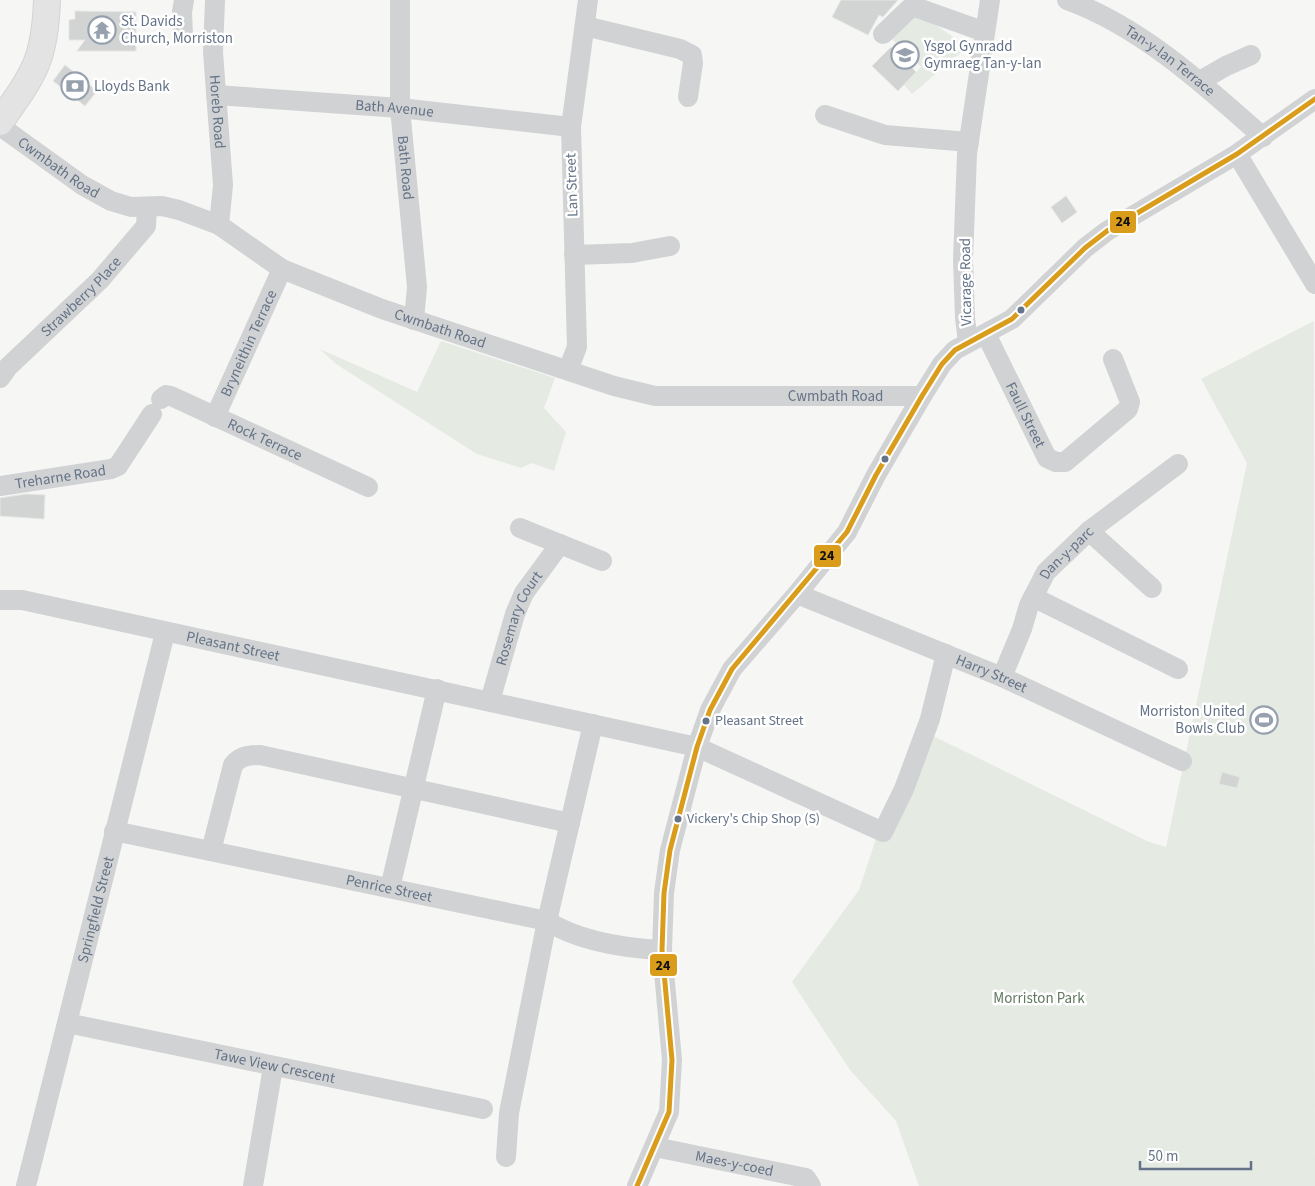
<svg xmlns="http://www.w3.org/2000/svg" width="1315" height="1186" font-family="'Source Sans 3',sans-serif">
  <rect width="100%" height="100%" fill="#f6f6f5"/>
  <g fill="#e5eae3">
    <path d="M 914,12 L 936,25 L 967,47 L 912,94 L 904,85 L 921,67 L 889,36 Z"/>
    <path d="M 1314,321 L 1315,1186 L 919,1186 L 896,1121 L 850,1070 L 792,982 L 859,890 L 880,827 L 919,729 L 1147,841 L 1166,847 L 1247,463 L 1201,379 Z"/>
    <path d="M 441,341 L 555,378 L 544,408 L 566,432 L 554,471 L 531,463 L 521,468 L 477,454 L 336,364 L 320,349 L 417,392 Z"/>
  </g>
  <g fill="#d2d3d3" stroke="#e6e6e4">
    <path d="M 841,0 L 898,0 L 883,17 L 879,15 L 868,35 L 832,17 Z"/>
    <path d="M 75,11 L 136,12 L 136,51 L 77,51 L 85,40 L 69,40 L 69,20 L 75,19 Z"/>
    <path d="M 891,47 L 916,72 L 898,91 L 872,66 Z"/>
    <path d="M 65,65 L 97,91 L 85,106 L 53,81 Z"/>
    <path d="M 1066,196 L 1077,212 L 1062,223 L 1051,207 Z"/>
    <path d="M 26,494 L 45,495 L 44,519 L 0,516 L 0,498 Z"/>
    <path d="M 1222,772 L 1240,777 L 1237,788 L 1219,784 Z"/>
  </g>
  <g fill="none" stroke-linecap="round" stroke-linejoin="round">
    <g stroke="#d2d3d5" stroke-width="28">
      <path id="major" d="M 0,122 C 34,74 45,60 47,0"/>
    </g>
    <g stroke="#d1d2d3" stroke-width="20">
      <path id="s1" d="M 215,0 L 213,52 L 223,185 L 219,225"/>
      <path id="s2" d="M 400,0 L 400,108 L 417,287 L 414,320"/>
      <path id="s3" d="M 1067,0 C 1140,26 1206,86 1263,137"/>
      <path d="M 585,26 L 680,49 L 692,55 L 693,63 L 688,97"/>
      <path d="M 883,34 L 909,9 L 915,7 L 985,32"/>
      <path d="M 183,35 L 182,12 L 184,0"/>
      <path d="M 1200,81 L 1226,66 L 1251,55"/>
      <path id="s4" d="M 216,95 L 400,108 L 571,127"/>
      <path d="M 825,115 L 885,135 L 969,142"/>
      <path id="s5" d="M 0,126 L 82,185 L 111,201 L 131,207 L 162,206 L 179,210 L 219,225 L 282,269 L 382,309 L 614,386 L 655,396 L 922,396"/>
      <path d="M 1237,154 L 1315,284"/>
      <path d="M 574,255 L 632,253 L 670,246"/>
      <path id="s6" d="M 986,334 L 1047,458 L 1056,462 L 1065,462 L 1128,409 L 1130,402 L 1113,359"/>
      <path d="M 968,342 L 965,318 L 963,260 L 967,154 L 990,0"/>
      <path d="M 568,370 L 577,347 L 571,127 L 588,0"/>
      <path id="s7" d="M 0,378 L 8,367 L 100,280 L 146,226 L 147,208"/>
      <path id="s8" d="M 161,399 L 166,395 L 171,396 L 368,487"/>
      <path id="s9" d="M 215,417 L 282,269"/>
      <path id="s10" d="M 0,486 L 111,469 L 118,466 L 152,414"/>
      <path d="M 520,528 L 602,561"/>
      <path d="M 1089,531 L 1152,588"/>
      <path id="s11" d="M 797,594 L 1002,677 L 1182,761"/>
      <path d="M 1033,597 L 1178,669"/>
      <path id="s12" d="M 0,600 L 22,600 L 697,747 L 883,832 L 904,789 L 930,719 L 946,654"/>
      <path id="s13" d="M 1002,677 L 1022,629 L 1029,605 L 1046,572 L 1089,531 L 1178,464"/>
      <path id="s14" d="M 490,701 L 515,614 L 524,593 L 560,544"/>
      <path id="s15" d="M 114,831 L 547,921 C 580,942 623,948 662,950"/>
      <path d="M 211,851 L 233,765 C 240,756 248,755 260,755 L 570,823"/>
      <path d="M 390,888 L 437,689"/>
      <path id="s16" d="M 67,1023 L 483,1109"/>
      <path id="s17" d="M 655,1147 L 806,1178 L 811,1186"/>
      <path d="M 506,1157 L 509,1113 L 547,921 L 593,724"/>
      <path id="s18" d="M 26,1186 L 165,633"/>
      <path d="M 253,1186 L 273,1067"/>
      <path d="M 637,1186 L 669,1112 L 672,1060 L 662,950 L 664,893 L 670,850 L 697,747 L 710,710 L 732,669 L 797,594 L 847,532 L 876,475 L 922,396 L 942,364 L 955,350 L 1012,319 L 1085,248 L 1107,231 L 1237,154 L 1315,99"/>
    </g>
    <use href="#major" stroke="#e3e3e4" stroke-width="26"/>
    <g stroke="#fff" stroke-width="9">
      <path id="bus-1" d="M 637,1186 L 669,1112 L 672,1060 L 662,950 L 664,893 L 670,850 L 697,747 L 710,710 L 732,669 L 847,532 L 876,475 L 922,396 L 942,364 L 955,350 L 1012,319 L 1085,248 L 1107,231 L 1237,154 L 1315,99"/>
    </g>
    <use href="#bus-1" stroke="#da9c1b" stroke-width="5"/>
  </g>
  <defs>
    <g id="temple-ring" transform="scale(1.4375)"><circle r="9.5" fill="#fff" stroke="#97a1ae" stroke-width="1.5"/><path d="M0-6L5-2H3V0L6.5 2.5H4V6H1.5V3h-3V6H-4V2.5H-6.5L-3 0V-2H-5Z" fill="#97a1ae"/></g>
    <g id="school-ring" transform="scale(1.4375)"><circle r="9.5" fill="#fff" stroke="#97a1ae" stroke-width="1.5"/><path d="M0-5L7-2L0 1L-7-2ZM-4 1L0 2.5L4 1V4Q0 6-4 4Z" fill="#97a1ae"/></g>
    <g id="bank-ring" transform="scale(1.4375)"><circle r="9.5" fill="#fff" stroke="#97a1ae" stroke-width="1.5"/><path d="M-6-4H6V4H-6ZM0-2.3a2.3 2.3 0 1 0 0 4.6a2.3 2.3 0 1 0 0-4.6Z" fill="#97a1ae"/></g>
    <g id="stadium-ring" transform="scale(1.4375)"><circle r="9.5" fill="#fff" stroke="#97a1ae" stroke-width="1.5"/><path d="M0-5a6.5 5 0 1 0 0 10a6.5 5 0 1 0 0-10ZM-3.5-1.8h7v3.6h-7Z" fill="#97a1ae"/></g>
  </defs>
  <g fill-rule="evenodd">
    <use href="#temple-ring" x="102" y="30"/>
    <use href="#school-ring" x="905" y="55"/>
    <use href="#bank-ring" x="75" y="86"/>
    <use href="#stadium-ring" x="1264" y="720"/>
  </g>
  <g fill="#647387" stroke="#fff" stroke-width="2">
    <circle cx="1021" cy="310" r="4.5"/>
    <circle cx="885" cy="459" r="4.5"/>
    <circle cx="706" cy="721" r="4.5"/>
    <circle cx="678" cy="819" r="4.5"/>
  </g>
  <g text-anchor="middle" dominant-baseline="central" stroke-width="5" stroke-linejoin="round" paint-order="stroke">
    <g font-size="14" fill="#647387" stroke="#fff" text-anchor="start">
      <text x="715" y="721">Pleasant Street</text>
      <text x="687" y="819">Vickery's Chip Shop (S)</text>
    </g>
    <g font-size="15" fill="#647387" stroke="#fff" text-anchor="start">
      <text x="121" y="21">St. Davids<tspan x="121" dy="17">Church, Morriston</tspan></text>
      <text x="924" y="46">Ysgol Gynradd<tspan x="924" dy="17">Gymraeg Tan-y-lan</tspan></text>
      <text x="94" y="86">Lloyds Bank</text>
      <text x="1245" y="711" text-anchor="end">Morriston United<tspan x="1245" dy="17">Bowls Club</tspan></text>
    </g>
    <g font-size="15" fill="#647387" stroke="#fff">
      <text stroke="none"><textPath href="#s3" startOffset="120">Tan-y-lan Terrace</textPath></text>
      <text stroke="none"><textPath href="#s4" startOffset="179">Bath Avenue</textPath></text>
      <text stroke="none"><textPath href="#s1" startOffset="112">Horeb Road</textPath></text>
      <text stroke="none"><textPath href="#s5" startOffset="72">Cwmbath Road</textPath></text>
      <text stroke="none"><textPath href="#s2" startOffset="168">Bath Road</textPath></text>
      <text transform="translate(572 185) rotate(-92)">Lan Street</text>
      <text transform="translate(966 282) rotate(-91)">Vicarage Road</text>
      <text stroke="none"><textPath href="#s7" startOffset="115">Strawberry Place</textPath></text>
      <text stroke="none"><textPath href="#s5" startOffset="492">Cwmbath Road</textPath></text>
      <text stroke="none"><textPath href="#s9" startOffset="81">Bryneithin Terrace</textPath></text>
      <text stroke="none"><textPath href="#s5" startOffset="898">Cwmbath Road</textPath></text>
      <text stroke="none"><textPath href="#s6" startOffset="90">Faull Street</textPath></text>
      <text stroke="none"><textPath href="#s8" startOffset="115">Rock Terrace</textPath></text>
      <text stroke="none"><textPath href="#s10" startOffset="61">Treharne Road</textPath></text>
      <text stroke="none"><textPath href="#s13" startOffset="142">Dan-y-parc</textPath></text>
      <text stroke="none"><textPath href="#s14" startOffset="88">Rosemary Court</textPath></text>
      <text stroke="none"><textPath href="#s12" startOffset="238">Pleasant Street</textPath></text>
      <text stroke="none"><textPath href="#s11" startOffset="210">Harry Street</textPath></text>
      <text stroke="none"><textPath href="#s15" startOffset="281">Penrice Street</textPath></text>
      <text stroke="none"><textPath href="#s18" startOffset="285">Springfield Street</textPath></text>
      <text stroke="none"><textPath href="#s16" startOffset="212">Tawe View Crescent</textPath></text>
      <text stroke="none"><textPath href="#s17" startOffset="81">Maes-y-coed</textPath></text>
    </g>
    <g font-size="15" fill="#61795f" stroke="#fff">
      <text x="1039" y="998">Morriston Park</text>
    </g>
  </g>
  <g stroke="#fff" stroke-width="2">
    <rect x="1109" y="210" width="28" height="24" rx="5" fill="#da9c1b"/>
    <rect x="813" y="544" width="29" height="24" rx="5" fill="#da9c1b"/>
    <rect x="649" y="953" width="29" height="24" rx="5" fill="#da9c1b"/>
  </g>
  <g font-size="14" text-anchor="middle" font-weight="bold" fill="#111">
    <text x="1123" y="226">24</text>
    <text x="827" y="560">24</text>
    <text x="663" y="970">24</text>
  </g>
  <path d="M1140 1161v8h111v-8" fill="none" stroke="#647387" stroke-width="2.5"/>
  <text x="1148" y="1161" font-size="15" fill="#647387" stroke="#ffffff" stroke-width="4" paint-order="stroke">50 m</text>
</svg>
